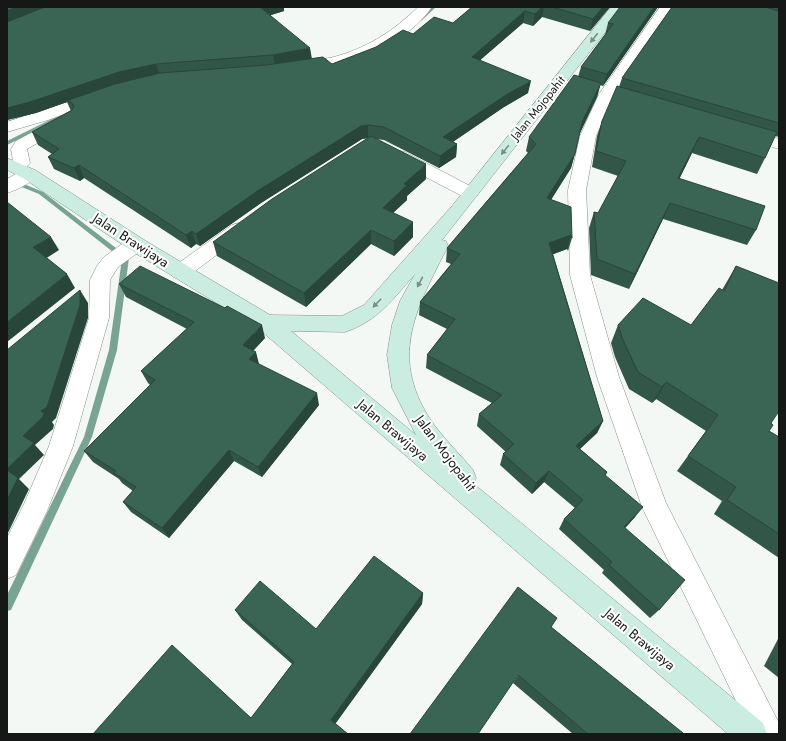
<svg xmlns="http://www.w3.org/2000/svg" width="786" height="741" font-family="Jost,sans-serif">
  <rect width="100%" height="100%" fill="#f3f8f5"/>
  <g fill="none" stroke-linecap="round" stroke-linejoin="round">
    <g fill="#79a493" fill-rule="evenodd">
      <path d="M 431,7 L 436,7 L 421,21 L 417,21 L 417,19 Z"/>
      <path d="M 66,112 L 69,114 L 68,115 L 7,145 L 7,141 Z"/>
      <path d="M 7,177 L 43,192 L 129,258 L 117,350 L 92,437 L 11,610 L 7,611 L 7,595 L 84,437 L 109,350 L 122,259 L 39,194 L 7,181 Z"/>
    </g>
    <g stroke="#898e8c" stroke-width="1">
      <g id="street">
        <path d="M 418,7 L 432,7 C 408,41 365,59 325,67 C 316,69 304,72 295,70 L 293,67 L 295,64 C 308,61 321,60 334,57 C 367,48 394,31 418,7 Z"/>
        <path d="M 660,7 L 674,7 L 615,94 L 596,136 L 586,190 L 590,275 L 619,377 L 666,503 L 779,723 L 779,734 L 752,734 L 642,507 L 597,377 L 570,275 L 568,190 L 580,136 L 599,94 Z"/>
        <path d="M 98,92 L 103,94 L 106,97 L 103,100 L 48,120 L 7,132 L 7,122 Z"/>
        <path d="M 61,118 L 67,120 L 69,123 L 67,126 L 27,149 L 30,163 L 24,170 L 29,169 L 35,170 L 38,174 C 32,183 17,190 7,193 L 7,179 L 21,171 L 17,172 L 11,171 L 8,167 L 13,161 L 11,149 L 16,141 L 55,120 Z"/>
        <path d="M 745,129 L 779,139 L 779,149 L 739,137 L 737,134 L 739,131 Z"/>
        <path d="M 399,151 L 405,152 L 476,189 L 479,193 L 476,197 L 470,199 L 464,197 L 393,160 L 391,156 L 393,152 Z"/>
        <path d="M 239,223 L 246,225 L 248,229 L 246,233 L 187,277 L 180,279 L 173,277 L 170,272 L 173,267 L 232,225 Z"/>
        <path d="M 136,237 L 143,239 L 145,244 L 143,249 L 118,267 L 110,280 L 109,318 L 73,446 L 47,511 L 16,575 L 7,579 L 7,538 L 24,504 L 49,446 L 89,318 L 90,280 L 97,266 L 104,257 L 129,239 Z"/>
      </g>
    </g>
    <g stroke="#898e8c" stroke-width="1">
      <path id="secondary" d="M 611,7 L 625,7 L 442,240 L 446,241 L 448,246 C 418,306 388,354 430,419 C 442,437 459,453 473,470 L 476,478 L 474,484 L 763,723 L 767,734 L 728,734 L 259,329 L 135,253 L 23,178 L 7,170 L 7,158 L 35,170 L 149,243 L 270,315 L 342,316 L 364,305 L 452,206 ZM 415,274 L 400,301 L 392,325 L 387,355 L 392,388 L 416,435 L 291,331 L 345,332 C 378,321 393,299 415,274 Z"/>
    </g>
    <use href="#street" fill="#fff" fill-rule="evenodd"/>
    <use href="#secondary" fill="#cbede1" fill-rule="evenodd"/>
  </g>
  <g fill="#325648">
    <path d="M 7,7 L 284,7 L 284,11 L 270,15 L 312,59 L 332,64 L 413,34 L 453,23 L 472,7 L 610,7 L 590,31 L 542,17 L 533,26 L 523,23 L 480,60 L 528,93 L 504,107 L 453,142 L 457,144 L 456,157 L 439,168 L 384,140 L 376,139 L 426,179 L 407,196 L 407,200 L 393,213 L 413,237 L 394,256 L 371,244 L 306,307 L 217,256 L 213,242 L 368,138 L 362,139 L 261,203 L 200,246 L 196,244 L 191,248 L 84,178 L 80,181 L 54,169 L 48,157 L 52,154 L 38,145 L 32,132 L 71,111 L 67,102 L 36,113 L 7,120 Z"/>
    <path d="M 658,7 L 603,86 L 600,85 L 597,97 L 580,133 L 571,168 L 551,200 L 572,238 L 568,251 L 567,249 L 553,254 L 603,421 L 597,433 L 580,449 L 607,472 L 605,476 L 635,517 L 625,528 L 659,610 L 650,618 L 602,573 L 604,570 L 559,529 L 564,519 L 575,508 L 544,482 L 532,494 L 500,465 L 503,454 L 506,452 L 477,426 L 479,414 L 492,403 L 426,368 L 427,355 L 447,329 L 419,315 L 420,302 L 451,264 L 446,262 L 447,248 L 528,153 L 526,151 L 529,137 L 578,77 L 581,67 L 605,35 L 608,23 Z"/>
    <path d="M 672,7 L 779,7 L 779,137 L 775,136 L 765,158 L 757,174 L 692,153 L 679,179 L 756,230 L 747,245 L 663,219 L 629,289 L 591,275 L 589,228 L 594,212 L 598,213 L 618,176 L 592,167 L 597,136 L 602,121 L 619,87 L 622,78 Z"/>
    <path d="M 736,266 L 771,423 L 769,431 L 779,437 L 779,558 L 714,514 L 722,501 L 677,471 L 706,431 L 656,399 L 652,403 L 629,389 L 615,357 L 611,343 L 618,325 L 691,325 L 722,290 Z"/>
    <path d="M 119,284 L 265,338 L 253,351 L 259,364 L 319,405 L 262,477 L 234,461 L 169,538 L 131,512 L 123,502 L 133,491 L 122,483 L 119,479 L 93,462 L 84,451 L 150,385 L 148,383 L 141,371 L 187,329 L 126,297 Z"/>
    <path d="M 423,593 L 422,604 L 336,723 L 251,718 L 292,664 L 242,620 L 235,610 L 316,629 Z"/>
    <path d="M 551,627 L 683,734 L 573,734 L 513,683 Z"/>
    <path d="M 779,637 L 779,678 L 764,666 Z"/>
  </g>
  <g fill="#29463b">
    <path d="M 16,7 L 44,7 L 7,23 L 7,11 Z"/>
    <path d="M 260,7 L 284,7 L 284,11 L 262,18 Z"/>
    <path d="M 542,7 L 544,7 L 542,17 L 533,26 L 535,14 Z"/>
    <path d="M 603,7 L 610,7 L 590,31 L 593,19 Z"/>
    <path d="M 654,7 L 658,7 L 603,86 L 607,74 Z"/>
    <path d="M 525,11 L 523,23 L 470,69 L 472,57 Z"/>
    <path d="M 310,48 L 312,59 L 275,66 L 273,55 Z"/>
    <path d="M 156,64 L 160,75 L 66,101 L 67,102 L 36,113 L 7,120 L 7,108 L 119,72 Z"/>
    <path d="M 531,81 L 528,93 L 504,107 L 442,149 L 443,137 L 506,95 Z"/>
    <path d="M 601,83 L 597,97 L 579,135 L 582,122 Z"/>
    <path d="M 368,125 L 368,138 L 362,139 L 261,203 L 200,246 L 196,234 L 259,190 L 361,126 Z"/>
    <path d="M 699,137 L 692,153 L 672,194 L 678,178 Z"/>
    <path d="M 457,144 L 456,157 L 439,168 L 440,156 Z"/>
    <path d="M 575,154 L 571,168 L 543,212 L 547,198 Z"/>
    <path d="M 426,164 L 426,179 L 407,196 L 407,200 L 383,222 L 383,208 L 404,184 Z"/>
    <path d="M 79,165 L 84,178 L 80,181 L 74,168 Z"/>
    <path d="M 670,203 L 663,219 L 629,289 L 635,274 Z"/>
    <path d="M 413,222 L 413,237 L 394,256 L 394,241 Z"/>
    <path d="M 371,230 L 371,244 L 306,307 L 304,293 Z"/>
    <path d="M 192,231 L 196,244 L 191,248 L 186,235 Z"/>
    <path d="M 571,235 L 567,249 L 546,257 L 549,243 Z"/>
    <path d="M 51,237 L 59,250 L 42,261 L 33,247 Z"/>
    <path d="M 67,274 L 75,288 L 7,342 L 7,322 Z"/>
    <path d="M 80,290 L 88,303 L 88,318 L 56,418 L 52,422 L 54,425 L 53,429 L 35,445 L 44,455 L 19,479 L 29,489 L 7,535 L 7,469 L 23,436 Z"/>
    <path d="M 262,325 L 265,338 L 247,357 L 243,345 Z"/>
    <path d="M 256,352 L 259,364 L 249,359 Z"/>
    <path d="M 666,382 L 656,399 L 652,403 L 662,387 Z"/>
    <path d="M 317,393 L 319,405 L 262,477 L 258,467 Z"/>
    <path d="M 603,421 L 597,433 L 571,457 L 576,446 Z"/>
    <path d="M 229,450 L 234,461 L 169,538 L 162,528 Z"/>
    <path d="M 549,471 L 544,482 L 532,494 L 536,483 Z"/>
    <path d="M 643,507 L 635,517 L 617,537 L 624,527 Z"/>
    <path d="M 423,593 L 422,604 L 334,725 L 331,720 Z"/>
  </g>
  <g fill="#3a6454" stroke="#29463b">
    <path d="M 7,7 L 16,7 L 7,11 Z"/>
    <path d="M 45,7 L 261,7 L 260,7 L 310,48 L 273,55 L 156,64 L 119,72 L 30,102 L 7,108 L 7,22 Z"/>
    <path d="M 472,7 L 542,7 L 535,14 L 525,11 L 472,57 L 531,81 L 506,95 L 443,137 L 457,144 L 440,156 L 384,127 L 368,125 L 361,126 L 259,190 L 196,234 L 192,231 L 186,235 L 79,165 L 74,168 L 48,157 L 59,149 L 32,132 L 72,110 L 74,106 L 71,102 L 66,101 L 115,84 L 160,73 L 266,65 L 323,57 L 332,64 L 376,47 L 403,30 L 413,34 L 434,17 L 453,23 Z"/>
    <path d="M 552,7 L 603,7 L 593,19 Z"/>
    <path d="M 620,7 L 654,7 L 607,74 L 581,67 L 613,24 L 608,23 Z"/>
    <path d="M 672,7 L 765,7 L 779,11 L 779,123 L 622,78 Z"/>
    <path d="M 574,75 L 601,83 L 582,122 L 575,154 L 547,198 L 571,207 L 572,238 L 571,235 L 549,243 L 603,421 L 576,446 L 607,472 L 605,475 L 643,507 L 624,527 L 685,580 L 659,610 L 609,565 L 612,562 L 564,519 L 583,500 L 549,471 L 536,483 L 503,454 L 514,444 L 479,414 L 502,395 L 427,355 L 455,319 L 420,302 L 460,254 L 447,248 L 536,144 L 529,137 Z"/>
    <path d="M 617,86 L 777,132 L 765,158 L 699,137 L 678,178 L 765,206 L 756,230 L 670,203 L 635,274 L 597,259 L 594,212 L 598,213 L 626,161 L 596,151 L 602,121 Z"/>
    <path d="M 371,136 L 426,164 L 404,184 L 407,185 L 383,208 L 413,222 L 394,241 L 371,230 L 304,293 L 213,242 L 272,199 Z"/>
    <path d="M 7,202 L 51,237 L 33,247 L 67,274 L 7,322 Z"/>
    <path d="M 140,266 L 225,308 L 227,306 L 262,325 L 243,345 L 256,352 L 249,359 L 317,393 L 258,467 L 229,450 L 162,528 L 123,502 L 136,487 L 114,473 L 116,471 L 84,451 L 155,380 L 141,371 L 194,322 L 119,284 Z"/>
    <path d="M 736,266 L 779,283 L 779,411 L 771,423 L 773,425 L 769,431 L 779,437 L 779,534 L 727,500 L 736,487 L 688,456 L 718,415 L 666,382 L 662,387 L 638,372 L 623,340 L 618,325 L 643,298 L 691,325 L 719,288 L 724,291 Z"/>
    <path d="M 80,290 L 80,305 L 47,407 L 41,411 L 44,413 L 43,417 L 23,436 L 34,443 L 7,469 L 7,350 Z"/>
    <path d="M 7,470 L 18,478 L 7,500 Z"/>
    <path d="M 374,556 L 423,593 L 331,720 L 348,734 L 93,734 L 172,645 L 251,718 L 294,662 L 235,610 L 260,581 L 316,629 Z"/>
    <path d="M 518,587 L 557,618 L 551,627 L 683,733 L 683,734 L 588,734 L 518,675 L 478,734 L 410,734 Z"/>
  </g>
  <defs><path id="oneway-solid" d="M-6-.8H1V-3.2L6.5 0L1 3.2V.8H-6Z"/></defs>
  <g fill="#7a8d86">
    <use href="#oneway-solid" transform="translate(594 38) rotate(128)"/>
    <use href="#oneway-solid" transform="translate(505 150) rotate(129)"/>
    <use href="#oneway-solid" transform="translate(420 282) rotate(118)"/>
    <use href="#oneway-solid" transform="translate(377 303) rotate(134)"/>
  </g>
  <g text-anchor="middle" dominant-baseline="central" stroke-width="4" stroke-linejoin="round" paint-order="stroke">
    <g font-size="12" fill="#161817" stroke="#fff">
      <text transform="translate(538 108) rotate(-51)">Jalan Mojopahit</text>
    </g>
    <g font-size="14" fill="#161817" stroke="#fff">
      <text transform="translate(131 240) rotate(33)">Jalan Brawijaya</text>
      <text transform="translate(393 430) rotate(40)">Jalan Brawijaya</text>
      <text transform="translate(446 453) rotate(53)">Jalan Mojopahit</text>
      <text transform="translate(640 639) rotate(40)">Jalan Brawijaya</text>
    </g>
  </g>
  <rect width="786" height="741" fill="none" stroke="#161817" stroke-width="16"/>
</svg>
